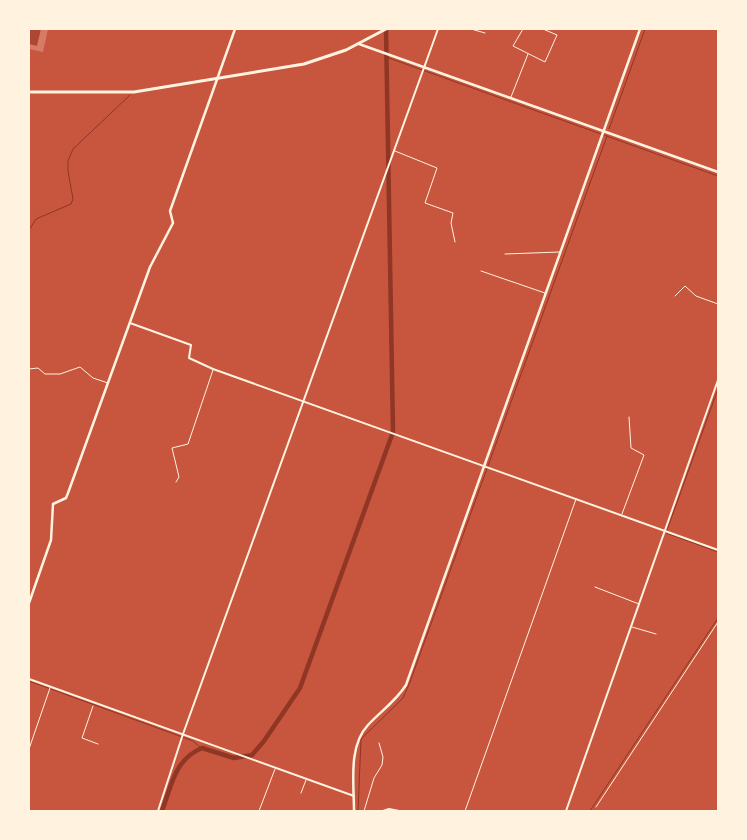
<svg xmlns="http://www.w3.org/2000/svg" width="747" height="840" font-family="'IBM Plex Sans',sans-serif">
  <rect width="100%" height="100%" fill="#c8553d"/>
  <path fill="#ae4732" d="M 29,29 L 41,29 L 37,46 L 29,44 Z"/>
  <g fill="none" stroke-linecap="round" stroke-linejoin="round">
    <g stroke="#8f3625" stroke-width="1">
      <path d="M 386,57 L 718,176"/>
      <path d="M 609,129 L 645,29"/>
      <path d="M 29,230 L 36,219 L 71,204 L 73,199 L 68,171 L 68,161 L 73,149 L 130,95"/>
      <path d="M 718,389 L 666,533 L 718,552"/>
      <path d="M 29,681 L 193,741 L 201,748"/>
      <path d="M 358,811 L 361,739 L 403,698 L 410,682 L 607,136"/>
      <path d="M 590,811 L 718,618"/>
    </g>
    <path stroke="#8f3625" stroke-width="4.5" d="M 162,811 C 172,785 174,760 202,748 L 234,758 L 252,755 L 264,741 L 300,688 L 393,432 L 386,29"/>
  </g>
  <path fill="#d67c66" d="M 41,29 L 48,29 L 43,52 L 29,49 L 29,44 L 37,46 Z"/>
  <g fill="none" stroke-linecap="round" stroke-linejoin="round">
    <g stroke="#fff3e0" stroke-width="1">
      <path d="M 675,296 L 685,286 L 696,296 L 718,304"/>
      <path d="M 93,706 L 82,738 L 98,744"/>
      <path d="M 259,811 L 275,769"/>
    </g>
    <g stroke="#fff3e0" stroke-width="1">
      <path d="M 471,29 L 485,33"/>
      <path d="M 523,29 L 513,46 L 545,62 L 557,35 L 543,29"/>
      <path d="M 511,97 L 528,54"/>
      <path d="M 395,151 L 437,168 L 425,203 L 453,213 L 451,223 L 455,242"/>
      <path d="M 505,254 L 560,252"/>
      <path d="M 481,271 L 545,293"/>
      <path d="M 29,369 L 38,368 L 45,374 L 60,374 L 80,367 L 93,378 L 108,383"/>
      <path d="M 176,482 L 179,477 L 172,448 L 188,444 L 213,370"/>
      <path d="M 622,514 L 644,455 L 631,448 L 629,417"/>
      <path d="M 595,587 L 639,604"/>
      <path d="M 632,627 L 656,634"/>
      <path d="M 29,749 L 50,688"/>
      <path d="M 301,793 L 306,780"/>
      <path d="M 596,807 L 718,622"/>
      <path d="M 364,811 L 374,778 L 382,765 L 383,757 L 379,743"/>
      <path d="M 465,811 L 576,499"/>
    </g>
    <g stroke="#fff3e0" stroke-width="2">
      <path d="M 130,323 L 191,345 L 189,358 L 213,369 L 718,550"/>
      <path d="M 29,679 L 354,796"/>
      <path d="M 158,811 L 183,734 L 438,29"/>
      <path d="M 383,811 L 389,809 L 399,811"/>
      <path d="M 566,811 L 718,380"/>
    </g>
    <g stroke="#fff3e0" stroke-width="2.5">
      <path d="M 359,44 L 718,172"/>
      <path d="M 29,603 L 51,540 L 53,504 L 66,498 L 68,493 L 150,267 L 173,223 L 170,211 L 235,29"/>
      <path d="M 354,811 C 354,784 348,746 368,725 C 381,711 396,701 406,685 L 640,29"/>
    </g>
    <path stroke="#fff3e0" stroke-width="3" d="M 29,92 L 134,92 L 304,64 L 346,50 L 386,29"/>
  </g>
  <rect width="747" height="840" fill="none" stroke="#fff3e0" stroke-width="60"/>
</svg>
